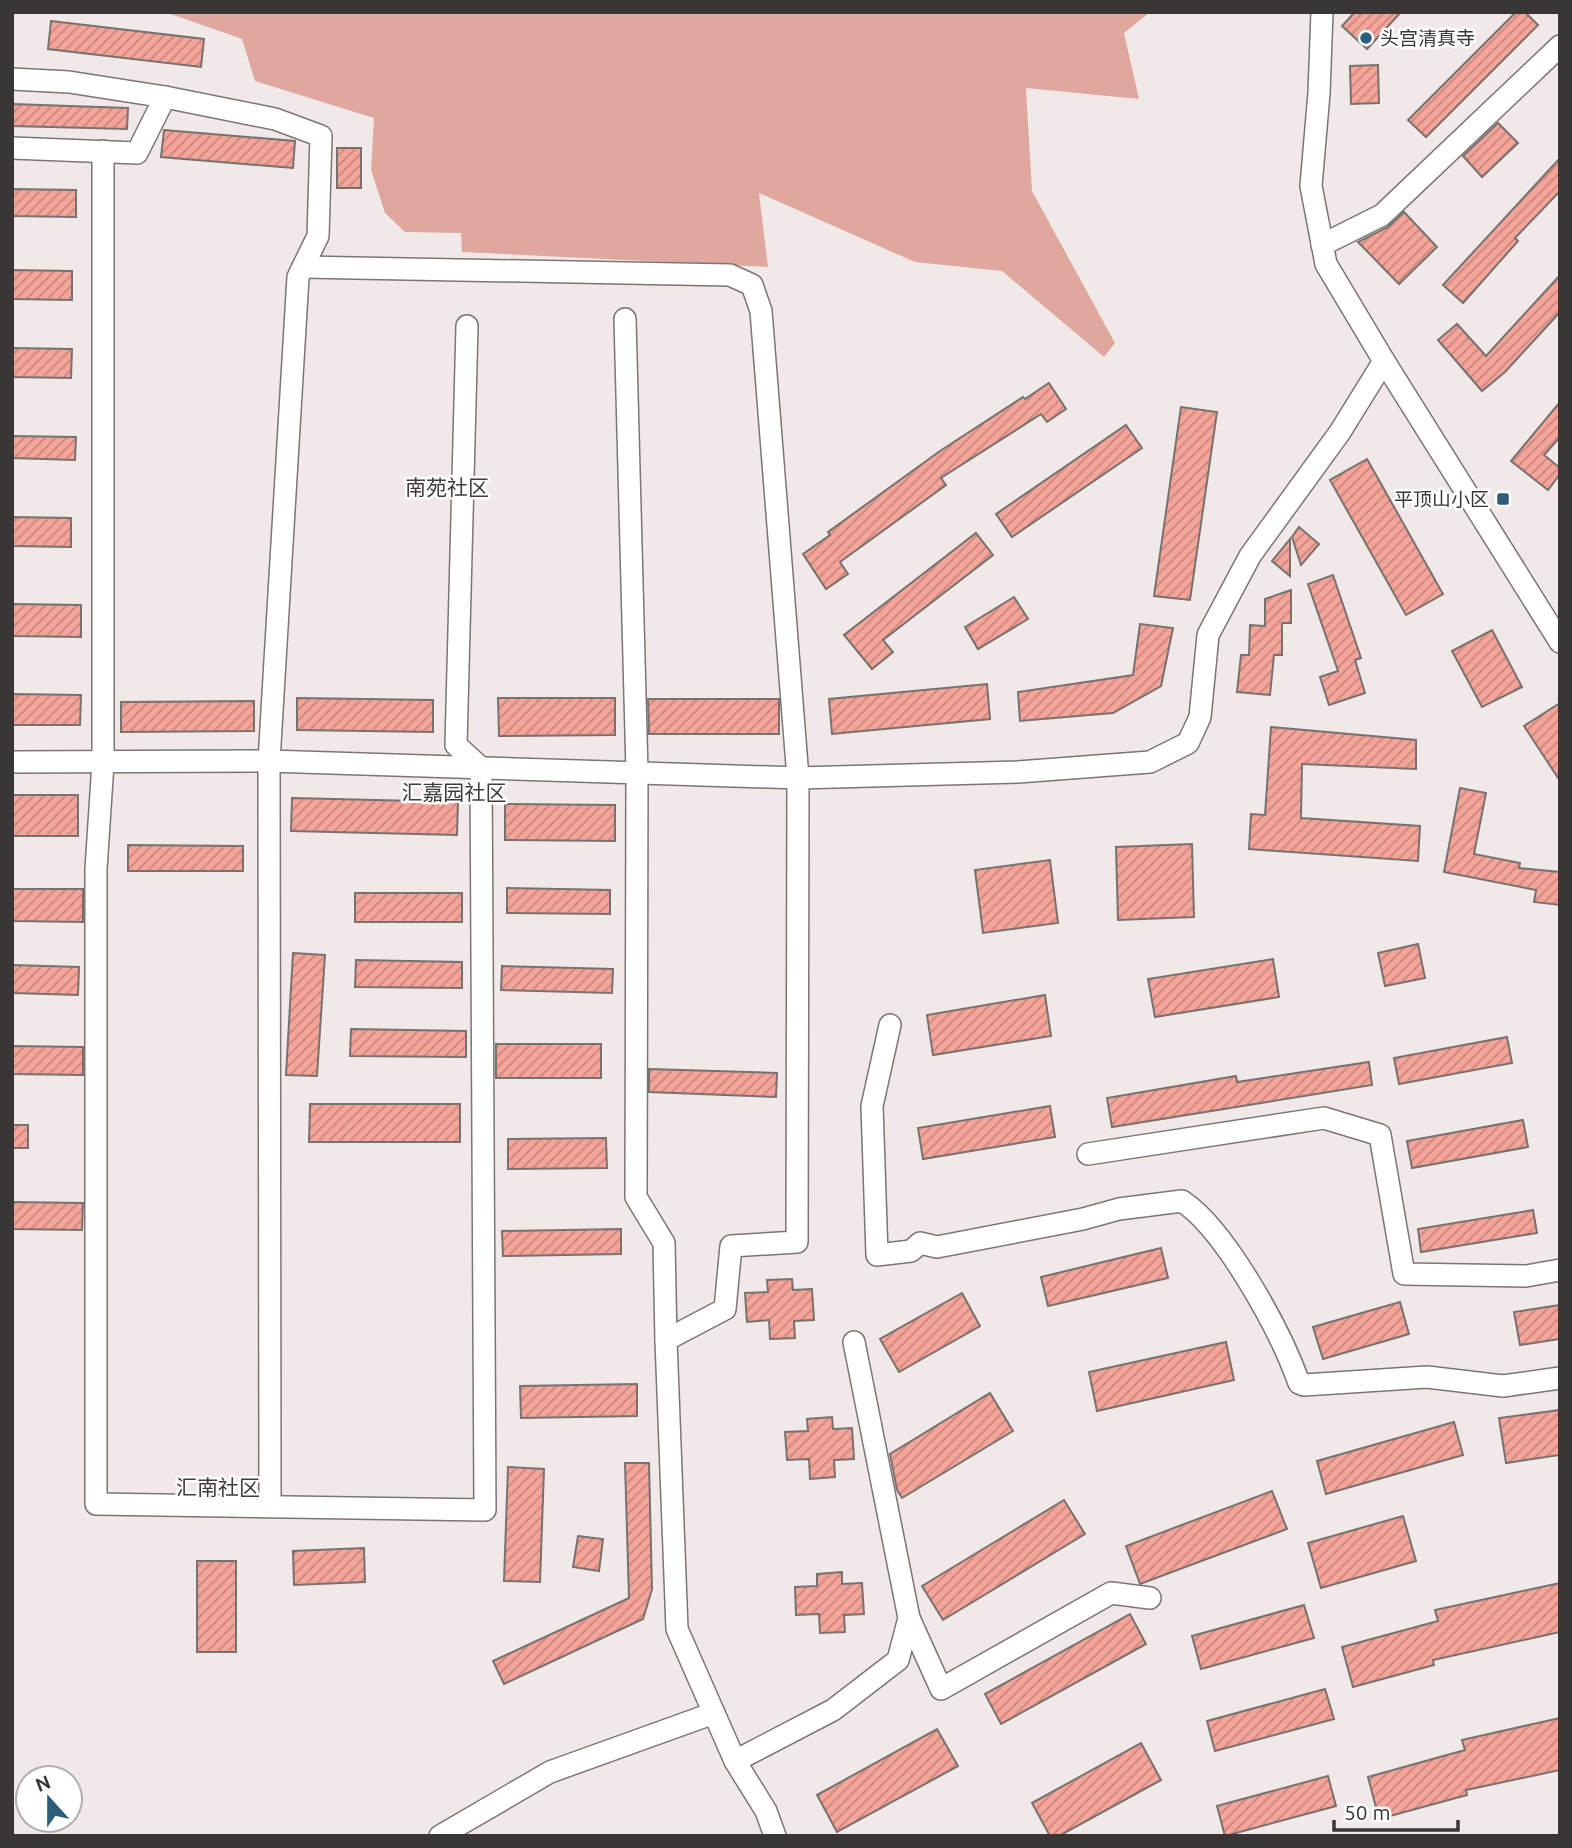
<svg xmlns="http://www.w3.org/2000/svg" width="1572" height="1848" font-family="Ubuntu,'Noto Sans SC',sans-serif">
  <defs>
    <pattern id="building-hatch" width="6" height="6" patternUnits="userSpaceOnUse" patternTransform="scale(1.75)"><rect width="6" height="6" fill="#f5a499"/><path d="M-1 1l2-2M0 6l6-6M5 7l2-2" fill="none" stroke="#c7867e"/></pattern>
  </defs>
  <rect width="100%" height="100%" fill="#f1e9e8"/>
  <path fill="#e0a79f" d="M 165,12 L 1150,12 L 1124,33 L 1139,99 L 1026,88 L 1032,191 L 1115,343 L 1104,357 L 1002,271 L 915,262 L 759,193 L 768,267 L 462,252 L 461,233 L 405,232 L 385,213 L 371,170 L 374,118 L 255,81 L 242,39 Z"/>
  <g fill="url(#building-hatch)" stroke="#787170" stroke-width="2">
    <path d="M 1355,12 L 1401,12 L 1367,49 L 1342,26 Z"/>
    <path d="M 1516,12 L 1525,12 L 1538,25 L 1426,137 L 1408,120 Z"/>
    <path d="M 51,21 L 204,39 L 201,67 L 48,49 Z"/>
    <path d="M 1378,65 L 1379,103 L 1351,104 L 1350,66 Z"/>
    <path d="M 12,104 L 128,108 L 127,129 L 12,126 Z"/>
    <path d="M 1498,123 L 1518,143 L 1482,177 L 1463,156 Z"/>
    <path d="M 164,130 L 295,141 L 293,168 L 161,157 Z"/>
    <rect x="337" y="148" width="24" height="40"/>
    <path d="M 1560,158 L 1560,191 L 1515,238 L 1518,241 L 1463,303 L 1443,285 Z"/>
    <path d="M 12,189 L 76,190 L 76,217 L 12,216 Z"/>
    <path d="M 1404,212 L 1437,247 L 1399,284 L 1358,242 L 1388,227 Z"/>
    <path d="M 12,270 L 72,271 L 72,300 L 12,299 Z"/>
    <path d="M 1560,275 L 1560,312 L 1505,372 L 1482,391 L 1438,340 L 1457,324 L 1486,356 Z"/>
    <path d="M 12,348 L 72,349 L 71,378 L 12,377 Z"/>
    <path d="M 1049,383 L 1066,409 L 1047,422 L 1041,414 L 941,478 L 946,485 L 840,562 L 848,574 L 826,589 L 803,554 L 830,535 L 828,532 L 940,451 L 1023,397 L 1025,399 Z"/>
    <path d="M 1560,402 L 1560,437 L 1544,455 L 1560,468 L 1560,474 L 1548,490 L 1511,461 Z"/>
    <path d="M 1181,407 L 1217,412 L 1190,600 L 1154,596 Z"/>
    <path d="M 1126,425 L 1142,448 L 1012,537 L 996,514 Z"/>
    <path d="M 12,436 L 76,437 L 75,460 L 12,458 Z"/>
    <path d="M 1367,459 L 1443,594 L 1406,615 L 1330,480 Z"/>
    <path d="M 12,517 L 71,518 L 71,547 L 12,546 Z"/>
    <path d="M 1299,527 L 1319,544 L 1301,565 L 1292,537 Z"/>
    <path d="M 976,533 L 993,555 L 883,640 L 893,652 L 872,669 L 844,635 Z"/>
    <path d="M 1290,539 L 1290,576 L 1272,561 Z"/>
    <path d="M 1333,575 L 1361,658 L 1355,660 L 1365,693 L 1329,705 L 1320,677 L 1338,671 L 1308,584 Z"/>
    <path d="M 1291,590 L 1291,623 L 1282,623 L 1282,655 L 1274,655 L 1270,695 L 1237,692 L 1241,655 L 1249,655 L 1250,625 L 1265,626 L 1265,599 Z"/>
    <path d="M 1014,597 L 1028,619 L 978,649 L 965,627 Z"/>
    <path d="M 12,604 L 81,605 L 81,637 L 12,636 Z"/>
    <path d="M 1140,624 L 1173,628 L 1161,686 L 1113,713 L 1020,721 L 1018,692 L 1133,675 Z"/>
    <path d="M 1492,630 L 1522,687 L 1482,707 L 1452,651 Z"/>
    <path d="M 987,684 L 990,719 L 832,734 L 829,699 Z"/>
    <path d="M 12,694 L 81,695 L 80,725 L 12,725 Z"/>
    <path d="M 297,698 L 433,700 L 433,732 L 297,730 Z"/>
    <path d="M 498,698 L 615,698 L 615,735 L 499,736 Z"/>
    <path d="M 648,699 L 779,699 L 779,734 L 649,734 Z"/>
    <path d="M 254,701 L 254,731 L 121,732 L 121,702 Z"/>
    <path d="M 1560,703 L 1560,781 L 1524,726 Z"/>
    <path d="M 1271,727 L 1416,740 L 1416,769 L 1302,764 L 1301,818 L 1420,826 L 1418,861 L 1249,849 L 1251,814 L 1265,815 Z"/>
    <path d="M 1460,788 L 1486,793 L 1474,854 L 1520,863 L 1519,868 L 1560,872 L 1560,905 L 1534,902 L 1536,890 L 1444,872 Z"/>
    <rect x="12" y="795" width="66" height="41"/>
    <path d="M 292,798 L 458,802 L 457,835 L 291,831 Z"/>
    <path d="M 505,804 L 615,805 L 615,841 L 505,840 Z"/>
    <path d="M 1192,844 L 1194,917 L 1118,920 L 1116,847 Z"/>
    <path d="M 128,845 L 243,846 L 243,871 L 128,871 Z"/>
    <path d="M 1050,860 L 1058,923 L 983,933 L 975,870 Z"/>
    <path d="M 507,888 L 610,890 L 610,914 L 507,913 Z"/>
    <path d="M 12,889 L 83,889 L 83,922 L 12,921 Z"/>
    <rect x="355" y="893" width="107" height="29"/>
    <path d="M 1418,944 L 1425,978 L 1385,986 L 1378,953 Z"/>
    <path d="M 293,953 L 325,955 L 317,1076 L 286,1075 Z"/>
    <path d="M 1273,959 L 1279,997 L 1155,1017 L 1148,979 Z"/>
    <path d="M 356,960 L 462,962 L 462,988 L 355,987 Z"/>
    <path d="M 12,965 L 79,967 L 78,995 L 12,993 Z"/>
    <path d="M 502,966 L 613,969 L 612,993 L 501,990 Z"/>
    <path d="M 1045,995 L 1051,1036 L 933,1055 L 927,1015 Z"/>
    <path d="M 351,1029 L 466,1031 L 466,1057 L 350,1056 Z"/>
    <path d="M 1507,1037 L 1512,1063 L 1399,1084 L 1394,1058 Z"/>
    <rect x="496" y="1044" width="105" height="34"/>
    <path d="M 12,1046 L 83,1047 L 83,1075 L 12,1074 Z"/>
    <path d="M 1369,1062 L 1372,1085 L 1112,1127 L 1107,1098 L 1236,1076 L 1237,1082 Z"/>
    <path d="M 649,1069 L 777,1073 L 776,1097 L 649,1092 Z"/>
    <path d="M 310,1104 L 460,1104 L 460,1142 L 309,1142 Z"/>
    <path d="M 1050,1106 L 1055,1137 L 923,1159 L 918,1128 Z"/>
    <path d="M 1523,1120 L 1528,1147 L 1412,1168 L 1407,1141 Z"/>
    <rect x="12" y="1125" width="16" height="23"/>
    <path d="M 606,1138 L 607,1168 L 508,1169 L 508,1139 Z"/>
    <path d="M 12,1202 L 83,1203 L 82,1230 L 12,1229 Z"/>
    <path d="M 1533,1210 L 1537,1233 L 1421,1252 L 1418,1229 Z"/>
    <path d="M 621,1229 L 621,1254 L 503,1256 L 502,1231 Z"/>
    <path d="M 1161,1248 L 1168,1278 L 1048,1306 L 1041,1277 Z"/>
    <path d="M 792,1279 L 793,1290 L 812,1289 L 814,1320 L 794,1321 L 795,1338 L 770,1339 L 769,1320 L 747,1322 L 745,1293 L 768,1292 L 767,1280 Z"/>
    <path d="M 962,1293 L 980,1326 L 899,1372 L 880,1339 Z"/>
    <path d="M 1400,1302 L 1409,1334 L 1323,1359 L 1313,1327 Z"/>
    <path d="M 1560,1305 L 1560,1339 L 1520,1345 L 1514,1312 Z"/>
    <path d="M 1226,1342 L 1234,1380 L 1097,1411 L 1089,1372 Z"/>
    <path d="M 637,1384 L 637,1416 L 521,1418 L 520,1386 Z"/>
    <path d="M 990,1393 L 1013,1431 L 902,1498 L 897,1490 L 890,1454 Z"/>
    <path d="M 1560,1410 L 1560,1455 L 1506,1463 L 1499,1418 Z"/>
    <path d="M 832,1417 L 833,1429 L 852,1428 L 854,1459 L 834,1460 L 835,1477 L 810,1479 L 809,1459 L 787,1460 L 785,1432 L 808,1431 L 807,1419 Z"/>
    <path d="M 1454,1422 L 1463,1455 L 1326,1494 L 1317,1461 Z"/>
    <path d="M 625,1463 L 649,1463 L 652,1589 L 643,1619 L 504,1684 L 493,1661 L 629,1598 Z"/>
    <path d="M 508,1467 L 544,1469 L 540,1582 L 504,1581 Z"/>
    <path d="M 1272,1491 L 1287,1529 L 1140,1584 L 1126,1546 Z"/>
    <path d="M 1064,1500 L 1085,1534 L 943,1620 L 922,1586 Z"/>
    <path d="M 1403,1516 L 1416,1561 L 1321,1588 L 1308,1543 Z"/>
    <path d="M 578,1536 L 603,1539 L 599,1571 L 573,1567 Z"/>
    <path d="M 364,1548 L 365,1582 L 294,1585 L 293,1551 Z"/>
    <rect x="197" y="1561" width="39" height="91"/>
    <path d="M 842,1572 L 842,1584 L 862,1583 L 864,1614 L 844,1615 L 845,1632 L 820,1633 L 819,1614 L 796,1615 L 795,1587 L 817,1586 L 817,1574 Z"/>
    <path d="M 1560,1583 L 1560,1632 L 1433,1660 L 1434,1665 L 1353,1687 L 1342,1647 L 1438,1621 L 1435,1610 Z"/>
    <path d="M 1304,1605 L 1314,1638 L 1201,1669 L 1192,1636 Z"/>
    <path d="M 1130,1614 L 1146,1644 L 1001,1724 L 985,1694 Z"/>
    <path d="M 1325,1689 L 1334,1719 L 1215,1751 L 1207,1721 Z"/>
    <path d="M 1560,1718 L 1560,1770 L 1466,1790 L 1467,1795 L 1379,1819 L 1368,1777 L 1465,1750 L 1462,1740 Z"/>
    <path d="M 937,1729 L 958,1766 L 837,1832 L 817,1795 Z"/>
    <path d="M 1141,1743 L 1161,1780 L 1059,1836 L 1050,1836 L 1032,1803 Z"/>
    <path d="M 1328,1776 L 1336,1806 L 1225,1836 L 1217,1806 Z"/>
  </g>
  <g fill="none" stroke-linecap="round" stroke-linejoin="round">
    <g stroke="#7c7574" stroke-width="24">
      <g id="minor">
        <path d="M 1322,12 L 1319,93 L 1311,186 L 1326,264 L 1384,361 L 1560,642"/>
        <path d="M 12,79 L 69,82 L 165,97 L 275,119 L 321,136 L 318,236 L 298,277 L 269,761 L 270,1505"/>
        <path d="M 12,148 L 137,153 L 165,97"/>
        <path d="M 103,151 L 103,763 L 96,869 L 96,1504 L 485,1510 L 481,768 L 456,745 L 467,326"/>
        <path d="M 1322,245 L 1382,215 L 1560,46"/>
        <path d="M 303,267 L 730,275 L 752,285 L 761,311 L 798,778 L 797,1242 L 731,1246 L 725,1309 L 666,1340 L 677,1629 L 735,1761 L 766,1811 L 775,1836"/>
        <path d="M 625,319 L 637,772 L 636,1197 L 664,1243 L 666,1340"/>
        <path d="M 12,762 L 269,761 L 798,778 L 1018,772 L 1150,762 L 1188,743 L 1200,717 L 1208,635 L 1250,556 L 1340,432 L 1384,361"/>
        <path d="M 890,1025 L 872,1106 L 877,1255 L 911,1251 L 920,1243 L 937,1247 L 1083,1219 L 1119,1209 L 1182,1201 C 1226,1230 1281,1332 1299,1383 L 1304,1385 L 1427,1377 L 1503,1386 L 1560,1378"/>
        <path d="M 1088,1154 L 1324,1118 L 1380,1135 L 1404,1274 L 1526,1276 L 1560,1270"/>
        <path d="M 909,1618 L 941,1689 L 1111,1593 L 1150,1598"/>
        <path d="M 735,1761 L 833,1710 L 898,1660 L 909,1618 L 854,1342"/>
        <path d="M 440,1836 L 550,1772 L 714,1713"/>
      </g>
    </g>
    <use href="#minor" stroke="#fff" stroke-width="21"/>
  </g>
  <g fill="#2c5d7b" stroke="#fff" stroke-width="2.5">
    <circle cx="1366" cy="38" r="7"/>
    <rect x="1496" y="492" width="14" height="14" rx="3.5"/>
  </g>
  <g text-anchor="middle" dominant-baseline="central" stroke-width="5" stroke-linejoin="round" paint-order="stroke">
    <g font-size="19" fill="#393635" stroke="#fff" text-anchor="start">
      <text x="1380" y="38">头宫清真寺</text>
      <text x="1489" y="499" text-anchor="end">平顶山小区</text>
    </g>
    <g font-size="21" fill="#403a39" stroke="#fff">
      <text x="447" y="487">南苑社区</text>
      <text x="454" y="792">汇嘉园社区</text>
      <text x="218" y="1487">汇南社区</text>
    </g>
  </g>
  <rect width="1572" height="1848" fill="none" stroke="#393635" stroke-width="28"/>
  <g transform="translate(49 1799) rotate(339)"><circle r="33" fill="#ffffff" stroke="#b0afae" stroke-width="2"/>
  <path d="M0-5L12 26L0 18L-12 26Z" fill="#2c5d7b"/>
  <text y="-10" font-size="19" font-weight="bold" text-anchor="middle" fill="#393635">N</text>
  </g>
  <path d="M1334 1820v10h124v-10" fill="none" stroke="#393635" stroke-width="3.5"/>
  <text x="1344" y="1820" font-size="21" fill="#393635" stroke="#ffffff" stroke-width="5" paint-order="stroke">50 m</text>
</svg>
